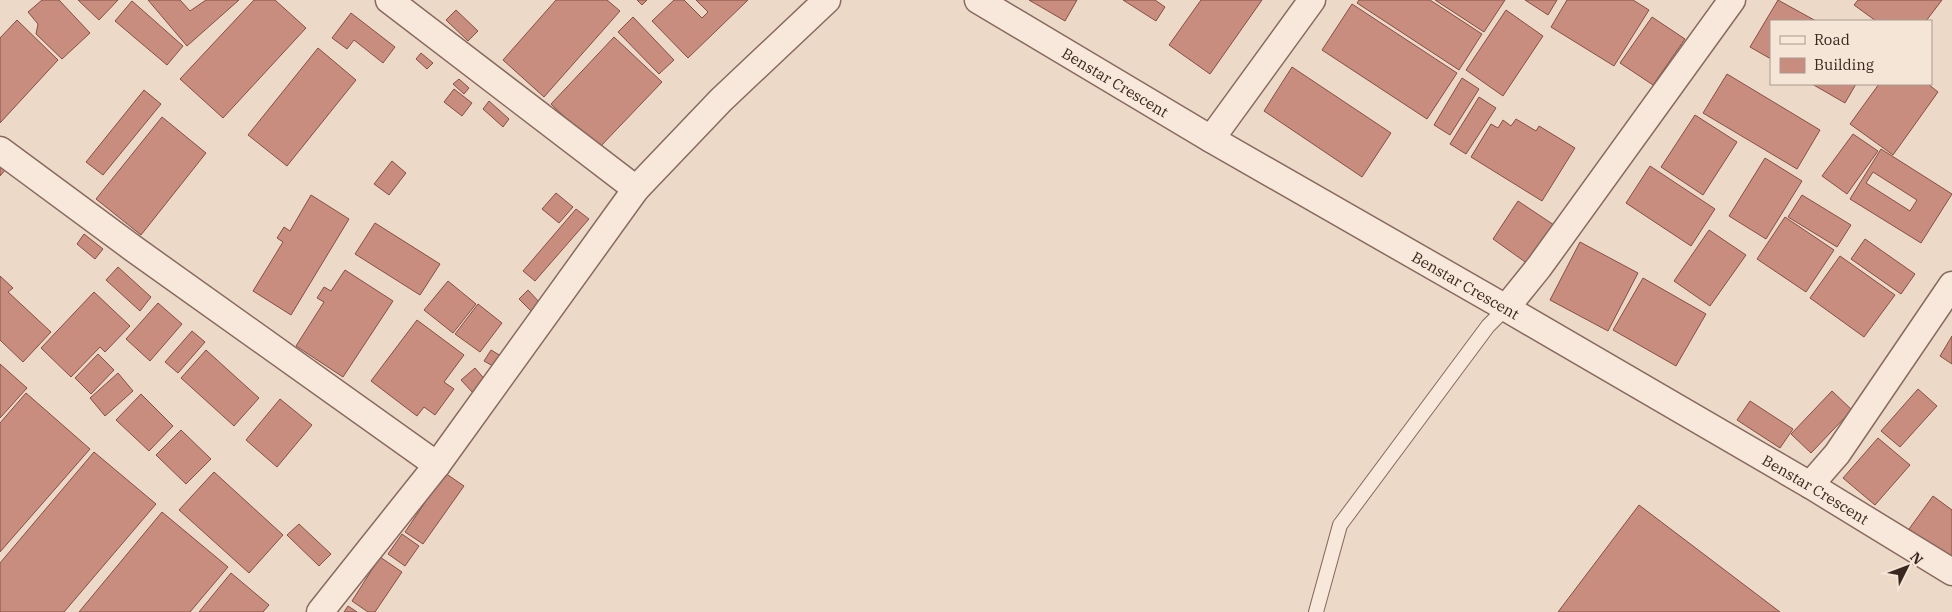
<svg xmlns="http://www.w3.org/2000/svg" width="1952" height="612" font-family="'IBM Plex Serif',serif">
  <rect width="100%" height="100%" fill="#edd9c8"/>
  <g fill="#c98d7f" stroke="#864f44" fill-rule="evenodd">
    <path d="M 42,0 L 59,0 L 90,33 L 62,59 L 36,34 L 38,24 L 28,12 Z"/>
    <path d="M 78,0 L 118,0 L 99,20 Z"/>
    <path d="M 148,0 L 180,0 L 190,11 L 206,0 L 239,0 L 187,46 Z"/>
    <path d="M 254,0 L 275,0 L 306,28 L 223,118 L 180,79 Z"/>
    <path d="M 556,0 L 607,0 L 620,11 L 544,97 L 503,60 Z"/>
    <path d="M 637,0 L 647,0 L 642,5 Z"/>
    <path d="M 674,0 L 684,0 L 702,18 L 708,12 L 696,0 L 748,0 L 688,58 L 652,21 Z"/>
    <path d="M 1029,0 L 1077,0 L 1065,21 Z"/>
    <path d="M 1123,0 L 1155,0 L 1165,7 L 1156,21 Z"/>
    <path d="M 1201,0 L 1262,0 L 1210,74 L 1169,45 Z"/>
    <path d="M 1359,0 L 1430,0 L 1482,34 L 1459,70 L 1357,3 Z"/>
    <path d="M 1435,0 L 1505,0 L 1484,32 Z"/>
    <path d="M 1525,0 L 1557,0 L 1548,15 Z"/>
    <path d="M 1567,0 L 1633,0 L 1649,10 L 1614,66 L 1551,27 Z"/>
    <path d="M 1778,0 L 1816,21 L 1771,21 L 1771,59 L 1750,47 Z"/>
    <path d="M 1858,0 L 1942,0 L 1926,21 L 1876,21 L 1854,5 Z"/>
    <path d="M 132,1 L 183,46 L 167,65 L 115,21 Z"/>
    <path d="M 1352,4 L 1457,73 L 1427,119 L 1322,50 Z"/>
    <path d="M 456,10 L 478,31 L 468,41 L 446,20 Z"/>
    <path d="M 1506,10 L 1543,36 L 1503,96 L 1466,70 Z"/>
    <path d="M 351,13 L 395,47 L 383,63 L 354,40 L 347,49 L 332,38 Z"/>
    <path d="M 633,17 L 674,60 L 659,74 L 618,32 Z"/>
    <path d="M 1652,17 L 1685,39 L 1653,85 L 1620,63 Z"/>
    <path d="M 17,20 L 58,60 L 0,123 L 0,38 Z"/>
    <path d="M 614,37 L 662,82 L 598,149 L 551,104 Z"/>
    <path d="M 318,48 L 356,80 L 287,166 L 248,135 Z"/>
    <path d="M 421,53 L 433,63 L 427,69 L 416,59 Z"/>
    <path d="M 1292,67 L 1391,133 L 1362,177 L 1264,111 Z"/>
    <path d="M 1727,74 L 1820,130 L 1797,169 L 1703,113 Z"/>
    <path d="M 1462,78 L 1479,89 L 1450,135 L 1434,125 Z"/>
    <path d="M 459,79 L 469,88 L 464,94 L 453,84 Z"/>
    <path d="M 1812,84 L 1856,84 L 1845,103 Z"/>
    <path d="M 1879,84 L 1928,84 L 1938,92 L 1893,155 L 1850,124 Z"/>
    <path d="M 454,89 L 472,103 L 462,116 L 444,102 Z"/>
    <path d="M 144,90 L 161,104 L 103,175 L 86,162 Z"/>
    <path d="M 1479,97 L 1496,108 L 1466,154 L 1450,144 Z"/>
    <path d="M 489,101 L 509,119 L 503,127 L 483,109 Z"/>
    <path d="M 1695,115 L 1737,142 L 1703,195 L 1661,167 Z"/>
    <path d="M 162,117 L 206,153 L 141,235 L 96,199 Z"/>
    <path d="M 1516,119 L 1536,131 L 1539,126 L 1575,148 L 1542,201 L 1471,157 L 1491,124 L 1498,128 L 1503,120 L 1511,126 Z"/>
    <path d="M 1853,134 L 1878,151 L 1847,194 L 1822,176 Z"/>
    <path d="M 1881,149 L 1952,194 L 1921,243 L 1850,199 ZM 1873,172 L 1917,200 L 1910,211 L 1866,183 Z"/>
    <path d="M 1765,158 L 1802,181 L 1766,239 L 1729,216 Z"/>
    <path d="M 392,161 L 406,173 L 389,195 L 374,184 Z"/>
    <path d="M 0,162 L 7,168 L 0,176 Z"/>
    <path d="M 1650,166 L 1715,209 L 1691,246 L 1626,203 Z"/>
    <path d="M 556,193 L 573,207 L 559,223 L 542,209 Z"/>
    <path d="M 311,195 L 349,219 L 291,315 L 253,291 L 283,242 L 277,238 L 284,227 L 290,231 Z"/>
    <path d="M 1802,195 L 1851,225 L 1837,247 L 1788,217 Z"/>
    <path d="M 1518,201 L 1554,225 L 1528,264 L 1493,239 Z"/>
    <path d="M 576,209 L 589,219 L 535,281 L 523,271 Z"/>
    <path d="M 1785,217 L 1834,250 L 1806,292 L 1757,259 Z"/>
    <path d="M 375,223 L 440,264 L 420,295 L 355,254 Z"/>
    <path d="M 1709,230 L 1746,255 L 1710,306 L 1674,281 Z"/>
    <path d="M 84,234 L 103,249 L 95,259 L 77,244 Z"/>
    <path d="M 1865,239 L 1915,274 L 1901,294 L 1851,259 Z"/>
    <path d="M 1580,242 L 1638,273 L 1608,331 L 1550,300 Z"/>
    <path d="M 1840,256 L 1895,295 L 1864,337 L 1810,298 Z"/>
    <path d="M 118,267 L 151,297 L 140,311 L 106,280 Z"/>
    <path d="M 345,270 L 393,301 L 343,377 L 296,346 L 324,302 L 317,298 L 324,287 L 331,291 Z"/>
    <path d="M 0,276 L 13,288 L 8,292 L 51,332 L 23,362 L 0,340 Z"/>
    <path d="M 1643,278 L 1706,314 L 1676,366 L 1613,330 Z"/>
    <path d="M 448,281 L 476,304 L 453,333 L 424,310 Z"/>
    <path d="M 528,290 L 540,303 L 531,311 L 519,299 Z"/>
    <path d="M 94,292 L 130,326 L 105,352 L 100,347 L 71,377 L 41,348 Z"/>
    <path d="M 158,303 L 182,324 L 150,361 L 126,339 Z"/>
    <path d="M 478,304 L 502,323 L 480,352 L 455,334 Z"/>
    <path d="M 417,320 L 464,355 L 444,382 L 454,389 L 435,415 L 424,407 L 417,416 L 371,381 Z"/>
    <path d="M 192,331 L 205,342 L 178,373 L 165,362 Z"/>
    <path d="M 1952,336 L 1952,364 L 1940,356 Z"/>
    <path d="M 206,350 L 259,398 L 234,426 L 181,378 Z"/>
    <path d="M 491,350 L 506,359 L 500,370 L 484,361 Z"/>
    <path d="M 98,354 L 114,370 L 91,394 L 75,378 Z"/>
    <path d="M 0,364 L 27,388 L 0,418 Z"/>
    <path d="M 475,368 L 487,382 L 474,394 L 461,380 Z"/>
    <path d="M 118,373 L 133,391 L 105,416 L 90,398 Z"/>
    <path d="M 1918,389 L 1937,406 L 1900,447 L 1881,431 Z"/>
    <path d="M 1832,391 L 1852,410 L 1811,453 L 1791,434 Z"/>
    <path d="M 26,393 L 90,449 L 0,552 L 0,423 Z"/>
    <path d="M 141,394 L 173,426 L 149,451 L 116,420 Z"/>
    <path d="M 280,399 L 312,425 L 277,467 L 246,440 Z"/>
    <path d="M 1750,401 L 1793,429 L 1780,448 L 1737,420 Z"/>
    <path d="M 181,430 L 211,459 L 186,484 L 156,455 Z"/>
    <path d="M 1878,438 L 1910,465 L 1875,505 L 1843,478 Z"/>
    <path d="M 94,452 L 156,504 L 64,612 L 0,612 L 0,563 Z"/>
    <path d="M 214,472 L 283,535 L 249,573 L 179,510 Z"/>
    <path d="M 445,473 L 464,486 L 423,544 L 405,532 Z"/>
    <path d="M 1933,496 L 1952,510 L 1952,560 L 1909,529 Z"/>
    <path d="M 1639,505 L 1780,612 L 1558,612 Z"/>
    <path d="M 162,512 L 228,567 L 190,612 L 79,612 Z"/>
    <path d="M 299,524 L 331,554 L 319,566 L 287,535 Z"/>
    <path d="M 402,534 L 419,546 L 405,566 L 388,554 Z"/>
    <path d="M 380,557 L 402,572 L 375,612 L 368,612 L 352,601 Z"/>
    <path d="M 231,573 L 269,605 L 263,612 L 199,612 Z"/>
    <path d="M 348,606 L 357,612 L 344,612 Z"/>
  </g>
  <g fill="none" stroke-linecap="round" stroke-linejoin="round">
    <g stroke="#886a5e" stroke-width="16">
      <path id="lane" d="M 1316,612 L 1340,525 L 1488,326 L 1506,308"/>
    </g>
    <g stroke="#886a5e" stroke-width="29">
      <g id="street">
        <path d="M 389,0 L 636,189"/>
        <path id="s1" d="M 978,0 L 1211,139 L 1506,308 L 1810,485 L 1952,572"/>
        <path d="M 1211,139 L 1312,0"/>
        <path d="M 0,150 L 134,249 L 437,465"/>
        <path d="M 1506,308 L 1539,267 L 1732,0"/>
        <path d="M 1810,485 L 1837,454 L 1952,285"/>
        <path d="M 320,612 L 437,465 L 636,189 L 721,100 L 827,0"/>
      </g>
    </g>
    <use href="#lane" stroke="#f8e8db" stroke-width="14"/>
    <use href="#street" stroke="#f8e8db" stroke-width="26"/>
  </g>
  <g text-anchor="middle" dominant-baseline="central" stroke-width="5" stroke-linejoin="round" paint-order="stroke">
    <g font-size="15" fill="#392720" stroke="#f4e5d7">
      <text stroke="none"><textPath href="#s1" startOffset="160">Benstar Crescent</textPath></text>
      <text stroke="none"><textPath href="#s1" startOffset="565">Benstar Crescent</textPath></text>
      <text stroke="none"><textPath href="#s1" startOffset="970">Benstar Crescent</textPath></text>
    </g>
  </g>
  <rect x="1770" y="20" width="162" height="65" fill="#f4e5d7" stroke="#a9998e"/>
  <rect x="1780" y="36" width="25" height="8" fill="#f8e8db" stroke="#a9998e"/>
  <text x="1814" y="45" font-size="15" fill="#392720">Road</text>
  <rect x="1780" y="58" width="25" height="15" fill="#c98d7f" stroke="#a9998e"/>
  <text x="1814" y="70" font-size="15" fill="#392720">Building</text>
  <g transform="translate(1907 567) rotate(48)" stroke="#f4e5d7" stroke-width="4" paint-order="stroke">
  <path d="M0-4L9 19L0 12L-9 19Z" fill="#392720"/>
  <text y="-8" font-size="14" font-weight="bold" text-anchor="middle" fill="#392720">N</text>
  </g>
</svg>
